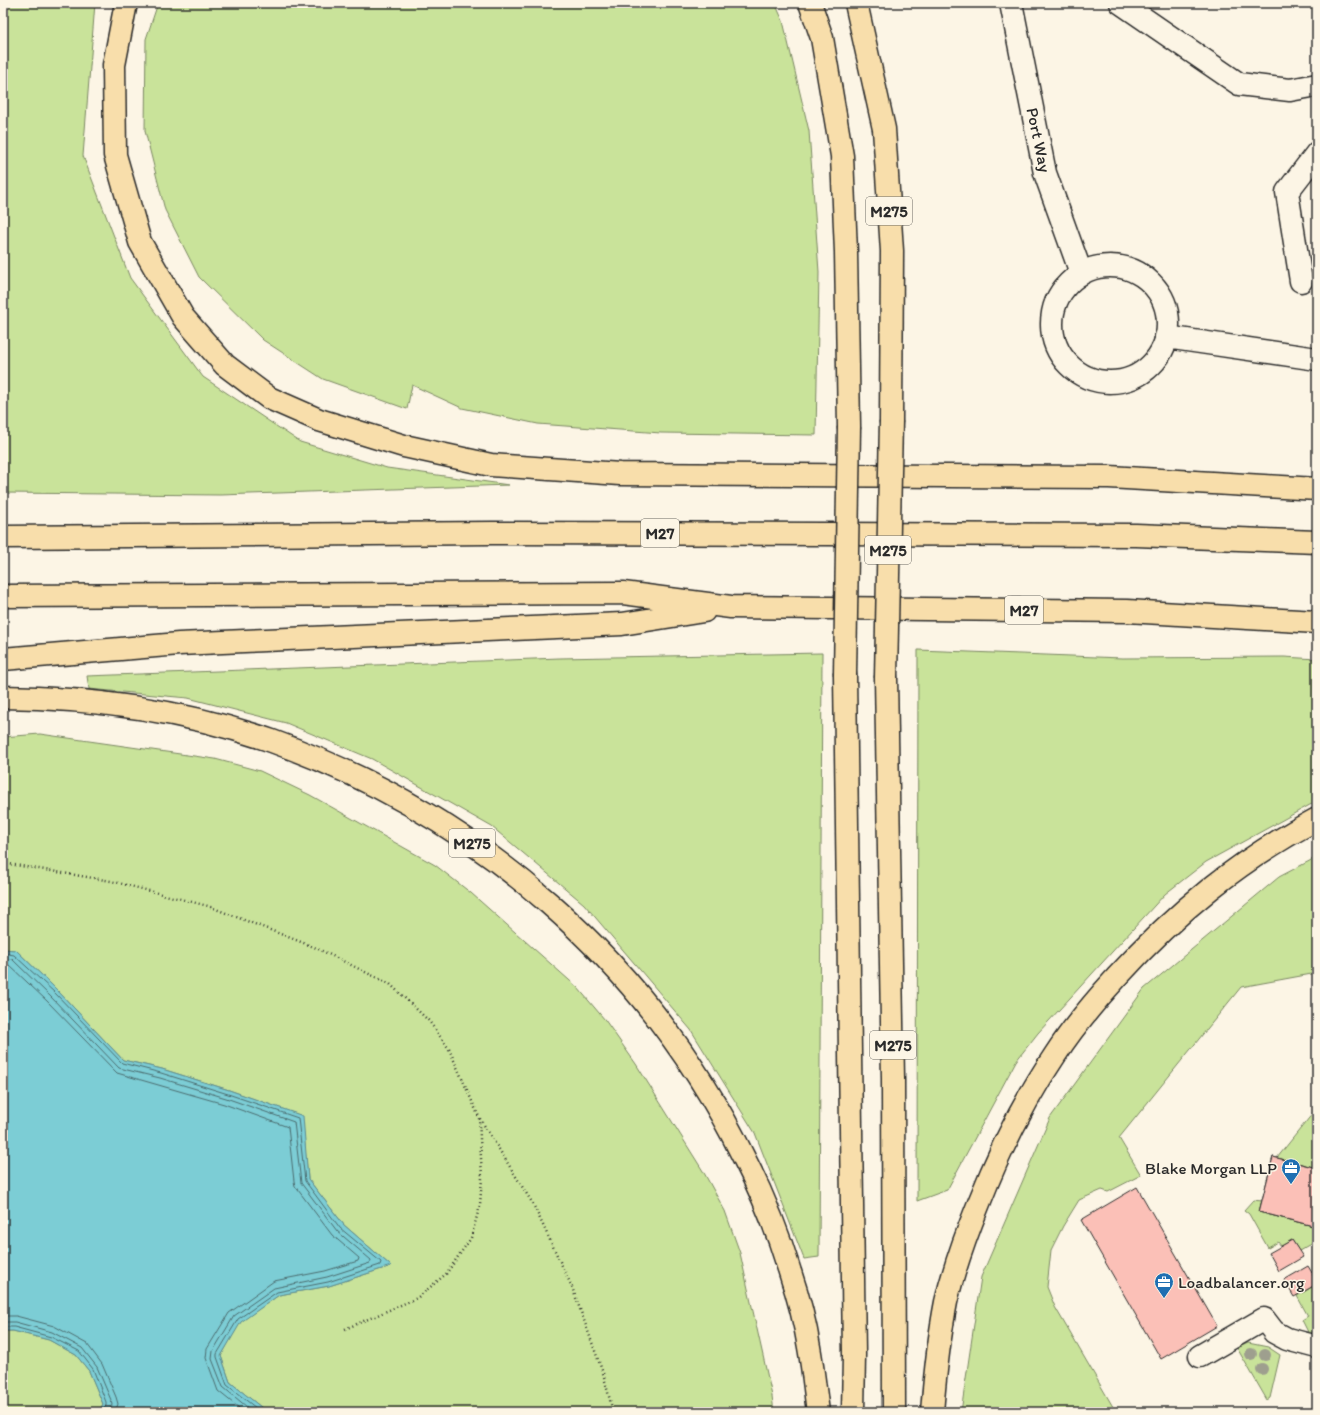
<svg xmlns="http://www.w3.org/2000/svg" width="1320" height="1415" font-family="Itim,sans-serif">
  <rect width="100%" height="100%" fill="#fcf5e5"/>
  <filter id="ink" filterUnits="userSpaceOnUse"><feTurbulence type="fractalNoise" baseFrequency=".025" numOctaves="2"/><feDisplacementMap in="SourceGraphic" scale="8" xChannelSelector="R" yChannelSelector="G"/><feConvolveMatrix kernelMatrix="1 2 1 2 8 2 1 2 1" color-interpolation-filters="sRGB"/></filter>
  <g filter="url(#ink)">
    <g fill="#c9e39a" stroke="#7a8762">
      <path d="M 3,3 L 95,3 L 83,156 L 130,278 L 203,377 L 300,442 L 387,468 L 509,485 L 221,495 L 3,493 Z"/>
      <path d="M 158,3 L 775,3 L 783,21 L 809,131 L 819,272 L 816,435 L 661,433 L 538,424 L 462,408 L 412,385 L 407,409 L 323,379 L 263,340 L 199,277 L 165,210 L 145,131 L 146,39 Z"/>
      <path d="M 918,650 L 1122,658 L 1284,657 L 1317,659 L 1317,801 L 1206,862 L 1165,894 L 1038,1033 L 1016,1061 L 947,1190 L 917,1201 Z"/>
      <path d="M 822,653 L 819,1257 L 804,1259 L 755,1133 L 691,1030 L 584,904 L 492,827 L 372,759 L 286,723 L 188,698 L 89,689 L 87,676 L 560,658 Z"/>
      <path d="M 40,734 L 215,759 L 260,771 L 310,795 L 435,865 L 471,893 L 578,988 L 605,1020 L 636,1064 L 703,1171 L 725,1211 L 740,1253 L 772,1396 L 774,1412 L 267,1412 L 230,1382 L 221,1356 L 240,1322 L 279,1295 L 329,1286 L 391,1266 L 344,1225 L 308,1179 L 302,1116 L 229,1090 L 162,1069 L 123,1060 L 57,990 L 16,950 L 3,949 L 3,737 Z"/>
      <path d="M 1317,857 L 1317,973 L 1241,987 L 1119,1138 L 1141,1175 L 1108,1192 L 1102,1190 L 1079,1200 L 1063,1226 L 1051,1250 L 1047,1287 L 1055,1307 L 1116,1412 L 961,1412 L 981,1277 L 1050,1118 L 1144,989 L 1279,877 Z"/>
      <path d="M 1317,1109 L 1317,1168 L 1277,1158 L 1313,1113 Z"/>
      <path d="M 1253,1200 L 1262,1201 L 1259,1212 L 1317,1227 L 1317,1241 L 1299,1251 L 1292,1240 L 1281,1246 L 1278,1242 L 1268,1248 L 1249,1214 L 1244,1210 Z"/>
      <path d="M 1317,1284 L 1317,1333 L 1308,1332 L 1302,1320 L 1308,1316 L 1297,1296 Z"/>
      <path d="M 3,1331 L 13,1331 L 49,1340 L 76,1355 L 89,1371 L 103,1404 L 99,1412 L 3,1412 Z"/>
      <path d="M 1248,1343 L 1268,1347 L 1280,1355 L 1270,1398 L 1267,1400 L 1237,1348 Z"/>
    </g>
    <path fill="#7ccdd5" stroke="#5c8c91" d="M 3,949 L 16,950 L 57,990 L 123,1060 L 162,1069 L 229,1090 L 303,1116 L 308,1179 L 344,1225 L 391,1266 L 329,1286 L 279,1295 L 241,1322 L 221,1356 L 230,1382 L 267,1412 L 99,1412 L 103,1404 L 89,1371 L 76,1355 L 49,1340 L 13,1331 L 3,1331 Z"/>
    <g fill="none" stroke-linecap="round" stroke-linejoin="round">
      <g stroke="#4b6c6f" stroke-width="1">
        <path d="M 3,953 L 14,955 L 55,993 L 122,1063 L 161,1073 L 228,1094 L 298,1118 L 305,1181 L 340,1228 L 381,1262 L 380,1265 L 328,1282 L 277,1292 L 238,1319 L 217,1354 L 217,1357 L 227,1385 L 261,1412"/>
        <path d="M 3,958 L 12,959 L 51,997 L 119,1068 L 160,1078 L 226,1098 L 294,1122 L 301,1183 L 337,1231 L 371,1260 L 370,1263 L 327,1277 L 274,1288 L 234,1316 L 213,1351 L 212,1359 L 223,1387 L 253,1412"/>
        <path d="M 3,964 L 9,965 L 47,1001 L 117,1073 L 224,1104 L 288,1127 L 294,1181 L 295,1186 L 332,1235 L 359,1258 L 358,1261 L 325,1271 L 274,1281 L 229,1313 L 207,1349 L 206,1358 L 218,1391 L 244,1412"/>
        <path d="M 3,1316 L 16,1316 L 54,1326 L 87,1344 L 102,1364 L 116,1397 L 118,1404 L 115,1412"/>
        <path d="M 3,1322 L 15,1322 L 52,1332 L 82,1348 L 97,1367 L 111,1400 L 112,1405 L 109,1412"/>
        <path d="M 3,1327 L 14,1327 L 51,1337 L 79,1351 L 93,1369 L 106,1402 L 106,1405 L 103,1412"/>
      </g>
    </g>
    <g fill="#fbc0b7" stroke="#2b2b2b">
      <path d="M 1273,1157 L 1317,1168 L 1317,1227 L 1259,1212 Z"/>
      <path d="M 1273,1157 L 1317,1168 L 1317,1227 L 1259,1212 Z"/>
      <path d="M 1137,1187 L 1217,1326 L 1161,1359 L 1081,1220 Z"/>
      <path d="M 1292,1240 L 1303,1257 L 1279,1271 L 1269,1253 Z"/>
      <path d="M 1308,1266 L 1317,1281 L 1317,1284 L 1294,1297 L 1284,1280 Z"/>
    </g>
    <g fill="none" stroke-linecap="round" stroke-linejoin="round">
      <g stroke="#2b2b2b" stroke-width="25">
        <g id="minor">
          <path d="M 1011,3 L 1045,173 L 1081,273"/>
          <path d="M 1121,3 L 1239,84 L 1290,90 L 1317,85"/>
          <circle cx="1110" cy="324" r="58"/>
          <path d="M 1301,281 L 1287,192 L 1317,153"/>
          <path d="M 1166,337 L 1317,359"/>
          <path d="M 1200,1356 L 1264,1319 L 1274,1332 L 1287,1339 L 1317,1347"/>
        </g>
      </g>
      <g stroke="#2b2b2b" stroke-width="25">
        <g id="highway">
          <path d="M 126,3 L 114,65 L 115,155 L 140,242 L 183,317 L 225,365 L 269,398 L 319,420 L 404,446 L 491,465 L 620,474 L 1109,477 L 1317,489"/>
          <path d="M 810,3 L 822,38 L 842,156 L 846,252 L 849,427"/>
          <path d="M 856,3 L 884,129 L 892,251 L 891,421"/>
          <path d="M 3,537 L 492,533 L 1136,535 L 1317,542"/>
          <path d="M 3,596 L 623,593 L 731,607 L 1127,611 L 1317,622"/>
          <path d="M 3,659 L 179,644 L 622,624 L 704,611"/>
          <path d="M 845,675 L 854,1355 L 853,1412"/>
          <path d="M 886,678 L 893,1079 L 894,1412"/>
          <path d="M 3,697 C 94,698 186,711 272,741 C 477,815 647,960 743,1156 C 762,1193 778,1232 790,1272 C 798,1296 805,1322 809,1347 C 813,1369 815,1390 818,1412"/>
          <path d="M 932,1412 C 935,1375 939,1338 946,1302 C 954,1268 966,1235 979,1203 C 999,1152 1024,1101 1055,1055 C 1073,1027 1095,1001 1117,977 C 1176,912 1239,860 1317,819"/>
        </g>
      </g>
      <g stroke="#2b2b2b" stroke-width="2.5" stroke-dasharray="1 3" stroke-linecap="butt">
        <path d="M 3,863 L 111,881 L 208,906 L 314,947 L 390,984 L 429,1021 L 449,1049 L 479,1117 L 533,1204 L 572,1287 L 603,1373 L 613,1412"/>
        <path d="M 345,1329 L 417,1298 L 446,1274 L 471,1238 L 480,1205 L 482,1178 L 479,1118"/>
      </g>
      <use href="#minor" stroke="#fcf5e5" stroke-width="22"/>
      <use href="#highway" stroke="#f8deab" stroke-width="22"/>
      <g stroke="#2b2b2b" stroke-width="25" stroke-linecap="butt">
        <g id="highway-bridge">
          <path d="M 845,675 L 849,427"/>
          <path d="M 886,678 L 891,421"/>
        </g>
      </g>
      <use href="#highway-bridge" stroke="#f8deab" stroke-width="22"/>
    </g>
    <g fill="#9e9f8e">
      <circle cx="1251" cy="1354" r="6"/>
      <circle cx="1265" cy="1355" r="6"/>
      <circle cx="1262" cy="1369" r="6"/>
    </g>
  </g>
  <defs>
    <g id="office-pin" transform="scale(1)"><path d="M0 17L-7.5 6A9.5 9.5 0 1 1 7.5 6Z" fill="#1f6fb2" stroke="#fcf5e5"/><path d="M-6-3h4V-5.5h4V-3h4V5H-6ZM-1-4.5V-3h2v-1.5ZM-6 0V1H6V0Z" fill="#fff"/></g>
  </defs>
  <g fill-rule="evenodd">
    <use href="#office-pin" x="1291" y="1168"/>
    <use href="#office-pin" x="1164" y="1282"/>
  </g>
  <g text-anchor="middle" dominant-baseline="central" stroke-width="3" stroke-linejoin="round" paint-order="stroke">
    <g fill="#fcf5e5" stroke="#6a6863" stroke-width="1">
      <rect x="866" y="197" width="46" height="28" rx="3"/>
      <rect x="641" y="519" width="38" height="28" rx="3"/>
      <rect x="865" y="536" width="46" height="28" rx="3"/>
      <rect x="1005" y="596" width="38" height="28" rx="3"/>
      <rect x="449" y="829" width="46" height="28" rx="3"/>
      <rect x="870" y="1031" width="46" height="28" rx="3"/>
    </g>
    <g font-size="16" font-weight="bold" fill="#2b2b2b">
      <text x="889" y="211">M275</text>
      <text x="660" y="533">M27</text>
      <text x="888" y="550">M275</text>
      <text x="1024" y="610">M27</text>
      <text x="472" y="843">M275</text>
      <text x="893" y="1045">M275</text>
    </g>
    <g font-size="17" fill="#2b2b2b" stroke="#fcf5e5">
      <text transform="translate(1039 140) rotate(78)">Port Way</text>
    </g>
    <g font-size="17" fill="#2b2b2b" stroke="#fcf5e5" text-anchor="end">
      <text x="1277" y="1168">Blake Morgan LLP</text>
      <text x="1178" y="1282" text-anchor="start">Loadbalancer.org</text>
    </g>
  </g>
  <rect width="1320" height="1415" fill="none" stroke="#fcf5e5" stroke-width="16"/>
  <rect x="8" y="8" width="1304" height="1399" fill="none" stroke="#2b2b2b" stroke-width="1.5" filter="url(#ink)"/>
</svg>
